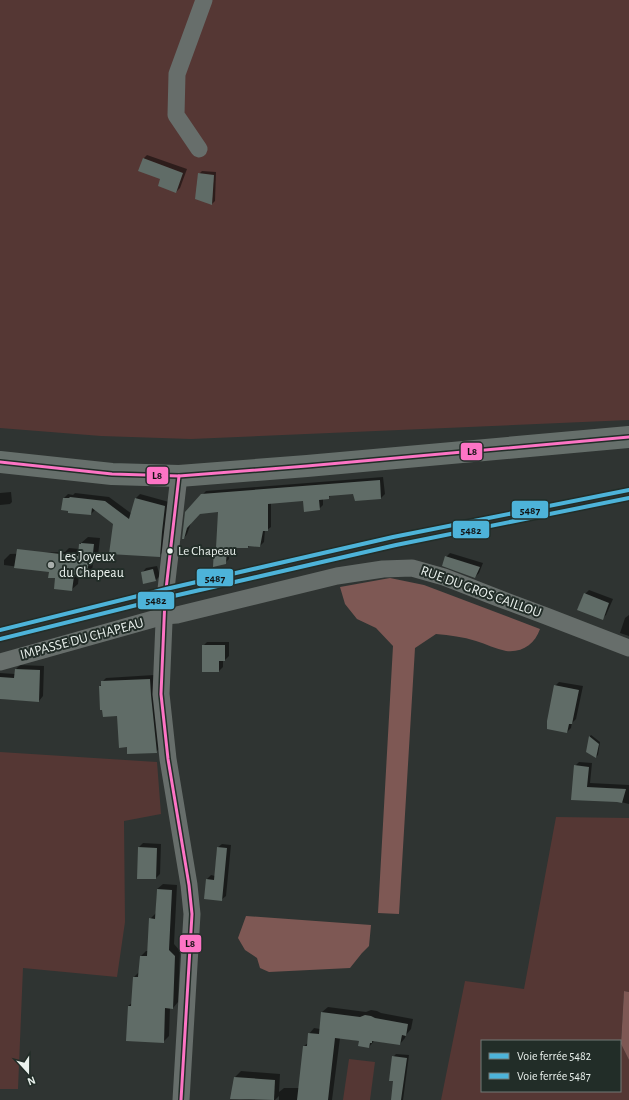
<svg xmlns="http://www.w3.org/2000/svg" width="629" height="1100" font-family="'Alegreya Sans',sans-serif">
  <rect width="100%" height="100%" fill="#2f3432"/>
  <g fill="#553734" fill-rule="evenodd">
    <path d="M 0,0 L 629,0 L 629,420 L 191,439 L 101,436 L 0,428 Z"/>
    <path d="M 0,752 L 157,762 L 161,814 L 124,821 L 125,922 L 117,977 L 23,968 L 18,1089 L 0,1089 Z"/>
    <path d="M 556,817 L 629,818 L 629,992 L 624,991 L 621,1044 L 629,1060 L 629,1100 L 441,1100 L 465,981 L 524,989 ZM 482,1041 L 620,1041 L 620,1091 L 482,1091 Z"/>
    <path d="M 349,1059 L 375,1062 L 370,1100 L 343,1100 Z"/>
  </g>
  <g fill="#7e5854">
    <path d="M 390,578 L 424,585 L 540,629 C 535,644 522,653 506,651 C 496,649 486,644 476,641 C 463,637 450,635 436,634 L 415,648 L 399,914 L 378,913 L 393,646 L 376,628 L 357,619 L 345,604 L 340,587 Z"/>
    <path d="M 246,916 L 371,925 L 369,946 L 362,953 L 350,968 L 269,972 L 260,968 L 257,958 L 245,950 L 238,938 Z"/>
    <path d="M 624,991 L 629,992 L 629,1060 L 621,1044 Z"/>
  </g>
  <g fill="#0007">
    <path d="M 147,155 L 187,169 L 180,188 L 176,192 L 162,179 L 143,159 Z"/>
    <path d="M 202,171 L 216,172 L 215,201 L 212,204 L 199,174 Z"/>
    <path d="M 383,477 L 385,494 L 381,498 L 356,500 L 354,492 L 331,495 L 328,498 L 323,498 L 323,505 L 319,509 L 304,500 L 271,503 L 271,527 L 267,530 L 265,530 L 264,542 L 260,546 L 250,545 L 248,547 L 230,547 L 229,559 L 225,563 L 215,548 L 217,546 L 219,511 L 200,513 L 191,523 L 187,534 L 184,538 L 186,512 L 206,491 Z"/>
    <path d="M 11,492 L 12,502 L 10,504 L 0,505 L 0,493 Z"/>
    <path d="M 75,493 L 109,497 L 132,514 L 136,498 L 140,494 L 169,502 L 163,552 L 159,556 L 95,509 L 95,510 L 91,514 L 64,498 L 68,494 L 73,495 Z"/>
    <path d="M 88,537 L 100,538 L 98,555 L 94,559 L 92,570 L 86,576 L 79,575 L 78,584 L 71,590 L 56,578 L 50,571 L 4,565 L 4,560 L 10,554 L 65,552 L 69,548 L 79,549 L 80,544 Z"/>
    <path d="M 450,553 L 483,563 L 479,573 L 475,577 L 446,557 Z"/>
    <path d="M 157,566 L 160,576 L 156,580 L 142,573 L 146,568 Z"/>
    <path d="M 589,590 L 613,599 L 606,615 L 602,619 L 585,594 Z"/>
    <path d="M 629,615 L 629,636 L 620,633 L 625,618 Z"/>
    <path d="M 207,642 L 229,642 L 229,656 L 225,660 L 223,660 L 223,667 L 219,671 L 203,671 L 203,646 Z"/>
    <path d="M 20,665 L 44,666 L 43,696 L 39,701 L 0,699 L 0,673 L 15,674 L 16,669 Z"/>
    <path d="M 154,675 L 160,748 L 156,752 L 128,746 L 118,715 L 100,686 L 102,684 L 102,682 L 106,678 Z"/>
    <path d="M 559,682 L 583,686 L 576,719 L 572,723 L 571,728 L 567,732 L 555,686 Z"/>
    <path d="M 591,735 L 600,742 L 598,755 L 596,757 L 587,751 L 590,736 Z"/>
    <path d="M 579,762 L 592,763 L 590,783 L 629,785 L 629,804 L 617,801 L 572,799 L 575,766 Z"/>
    <path d="M 143,843 L 161,844 L 160,874 L 156,878 L 139,847 Z"/>
    <path d="M 222,844 L 231,845 L 226,896 L 221,900 L 207,879 L 211,875 L 215,876 L 217,848 Z"/>
    <path d="M 163,884 L 177,885 L 174,944 L 180,951 L 178,1002 L 173,1008 L 170,1007 L 169,1036 L 163,1042 L 128,1006 L 132,1003 L 134,977 L 140,971 L 141,956 L 146,951 L 148,951 L 150,919 L 156,913 L 157,889 Z"/>
    <path d="M 328,1007 L 366,1012 L 371,1010 L 377,1011 L 381,1013 L 413,1019 L 411,1029 L 406,1035 L 405,1038 L 400,1044 L 374,1041 L 369,1047 L 360,1041 L 340,1038 L 332,1100 L 279,1100 L 279,1096 L 275,1100 L 250,1100 L 231,1098 L 235,1077 L 241,1071 L 280,1074 L 279,1092 L 284,1088 L 300,1088 L 304,1046 L 308,1043 L 309,1034 L 314,1028 L 320,1029 L 322,1012 Z"/>
    <path d="M 396,1054 L 409,1055 L 403,1100 L 392,1100 L 394,1081 L 393,1057 Z"/>
  </g>
  <g fill="#606c67">
    <path d="M 143,158 L 183,173 L 176,193 L 158,186 L 160,179 L 138,171 Z"/>
    <path d="M 198,173 L 214,175 L 212,205 L 195,199 Z"/>
    <path d="M 380,480 L 381,499 L 355,501 L 353,494 L 329,496 L 329,499 L 319,500 L 320,510 L 304,512 L 303,501 L 268,504 L 268,531 L 263,531 L 260,547 L 248,546 L 248,548 L 227,548 L 226,564 L 213,567 L 214,548 L 216,548 L 218,512 L 200,514 L 187,528 L 184,539 L 182,539 L 185,512 L 201,494 Z"/>
    <path d="M 70,497 L 105,501 L 129,519 L 135,498 L 165,506 L 162,532 L 160,557 L 109,554 L 113,524 L 92,508 L 91,515 L 68,513 L 68,511 L 61,510 L 63,498 L 69,498 Z"/>
    <path d="M 81,543 L 94,544 L 92,562 L 89,562 L 86,577 L 74,576 L 72,591 L 54,589 L 55,578 L 48,578 L 49,572 L 14,568 L 17,549 L 78,556 L 79,544 L 81,544 Z"/>
    <path d="M 445,556 L 480,567 L 475,578 L 442,566 Z"/>
    <path d="M 153,569 L 156,581 L 143,584 L 141,572 Z"/>
    <path d="M 584,593 L 609,603 L 603,620 L 577,610 Z"/>
    <path d="M 202,645 L 225,645 L 225,661 L 219,661 L 219,672 L 202,672 Z"/>
    <path d="M 15,669 L 40,670 L 39,702 L 0,699 L 0,677 L 14,678 Z"/>
    <path d="M 150,679 L 151,695 L 157,753 L 127,754 L 127,747 L 119,748 L 117,716 L 103,717 L 102,710 L 100,710 L 99,686 L 101,686 L 101,681 Z"/>
    <path d="M 554,685 L 579,690 L 572,724 L 569,724 L 567,733 L 547,729 L 547,721 Z"/>
    <path d="M 589,736 L 599,744 L 596,758 L 586,752 Z"/>
    <path d="M 574,765 L 589,767 L 587,787 L 626,789 L 622,803 L 617,802 L 571,800 Z"/>
    <path d="M 138,847 L 157,848 L 156,879 L 137,879 Z"/>
    <path d="M 217,847 L 227,848 L 222,901 L 204,899 L 206,879 L 214,880 Z"/>
    <path d="M 157,889 L 172,890 L 169,950 L 175,956 L 173,1009 L 165,1008 L 164,1043 L 126,1041 L 128,1006 L 131,1006 L 133,977 L 138,977 L 140,956 L 147,956 L 149,918 L 155,919 Z"/>
    <path d="M 321,1012 L 360,1017 L 365,1015 L 371,1016 L 375,1018 L 408,1024 L 406,1036 L 402,1035 L 400,1045 L 372,1041 L 372,1043 L 370,1043 L 369,1048 L 358,1046 L 359,1041 L 335,1038 L 328,1100 L 297,1100 L 303,1046 L 307,1046 L 308,1033 L 319,1034 Z"/>
    <path d="M 392,1056 L 407,1058 L 401,1100 L 391,1100 L 393,1081 L 389,1081 Z"/>
    <path d="M 234,1077 L 275,1080 L 274,1100 L 230,1099 Z"/>
  </g>
  <g fill="none" stroke-linecap="round" stroke-linejoin="round">
    <g stroke="#676e6b" stroke-width="17">
      <path d="M 199,149 L 176,115 L 177,74 L 204,0"/>
      <path d="M 179,476 L 165,598 L 161,694 L 168,759 L 189,885 L 192,914 L 181,1100"/>
      <path d="M 0,662 L 164,616 L 177,615 L 337,576 L 383,569 L 412,568 L 444,577 L 498,598 L 546,616 L 629,648"/>
    </g>
    <path stroke="#666f6b" stroke-width="22" d="M 0,462 L 112,474 L 179,476 L 307,466 L 629,437"/>
    <g stroke="#222d28" stroke-width="6">
      <g id="bus-1">
        <path d="M 0,462 L 112,474 L 179,476 L 307,466 L 629,437"/>
        <path d="M 179,476 L 165,598 L 161,694 L 168,759 L 189,885 L 192,914 L 181,1100"/>
      </g>
    </g>
    <use href="#bus-1" stroke="#fd74c5" stroke-width="3"/>
    <g stroke="#222d28" stroke-width="7">
      <path id="rail-1" d="M 0,639 L 165,598 L 396,545 L 629,498"/>
    </g>
    <g stroke="#222d28" stroke-width="7">
      <path id="rail-2" d="M 0,630 L 166,589 L 393,537 L 629,490"/>
    </g>
    <use href="#rail-1" stroke="#4db3d9" stroke-width="4"/>
    <use href="#rail-2" stroke="#4db3d9" stroke-width="4"/>
  </g>
  <circle fill="#eaf1ed" stroke="#222d28" stroke-width="1.5" cx="170" cy="551" r="3.5"/>
  <circle fill="#a9afac" stroke="#222d28" stroke-width="1.5" cx="51" cy="565" r="4"/>
  <g text-anchor="middle" dominant-baseline="central" stroke-width="4" stroke-linejoin="round" paint-order="stroke">
    <g font-size="13" fill="#eaf1ed" stroke="#222d28" text-anchor="start">
      <text x="178" y="551">Le Chapeau</text>
    </g>
    <g font-size="14" fill="#eaf1ed" stroke="#222d28" text-anchor="start">
      <text x="59" y="557">Les Joyeux<tspan x="59" dy="16">du Chapeau</tspan></text>
    </g>
    <g font-size="14" fill="#eaf1ed" stroke="#222d28">
      <text transform="translate(481 592) rotate(20)">RUE DU GROS CAILLOU</text>
      <text transform="translate(82 639) rotate(-15)">IMPASSE DU CHAPEAU</text>
    </g>
  </g>
  <g stroke="#222d28" stroke-width="1.5">
    <rect x="460" y="442" width="23" height="19" rx="4" fill="#fd74c5"/>
    <rect x="146" y="466" width="23" height="19" rx="4" fill="#fd74c5"/>
    <rect x="511" y="500" width="38" height="19" rx="4" fill="#4db3d9"/>
    <rect x="452" y="520" width="38" height="19" rx="4" fill="#4db3d9"/>
    <rect x="196" y="568" width="38" height="19" rx="4" fill="#4db3d9"/>
    <rect x="137" y="591" width="38" height="19" rx="4" fill="#4db3d9"/>
    <rect x="179" y="934" width="23" height="19" rx="4" fill="#fd74c5"/>
  </g>
  <g font-size="11" text-anchor="middle" font-weight="bold" fill="#111">
    <text x="472" y="455">L8</text>
    <text x="157" y="479">L8</text>
    <text x="530" y="514">5487</text>
    <text x="471" y="534">5482</text>
    <text x="215" y="582">5487</text>
    <text x="156" y="604">5482</text>
    <text x="190" y="947">L8</text>
  </g>
  <rect x="481" y="1040" width="140" height="52" fill="#222d28" stroke="#727b77"/>
  <rect x="489" y="1053" width="20" height="6" fill="#4db3d9" stroke="#727b77"/>
  <text x="517" y="1060" font-size="12" fill="#eaf1ed">Voie ferrée 5482</text>
  <rect x="489" y="1073" width="20" height="6" fill="#4db3d9" stroke="#727b77"/>
  <text x="517" y="1080" font-size="12" fill="#eaf1ed">Voie ferrée 5487</text>
  <g transform="translate(28 1072) rotate(159)" stroke="#222d28" stroke-width="3" paint-order="stroke">
  <path d="M0-3L7 15L0 10L-7 15Z" fill="#eaf1ed"/>
  <text y="-6" font-size="11" font-weight="bold" text-anchor="middle" fill="#eaf1ed">N</text>
  </g>
</svg>
